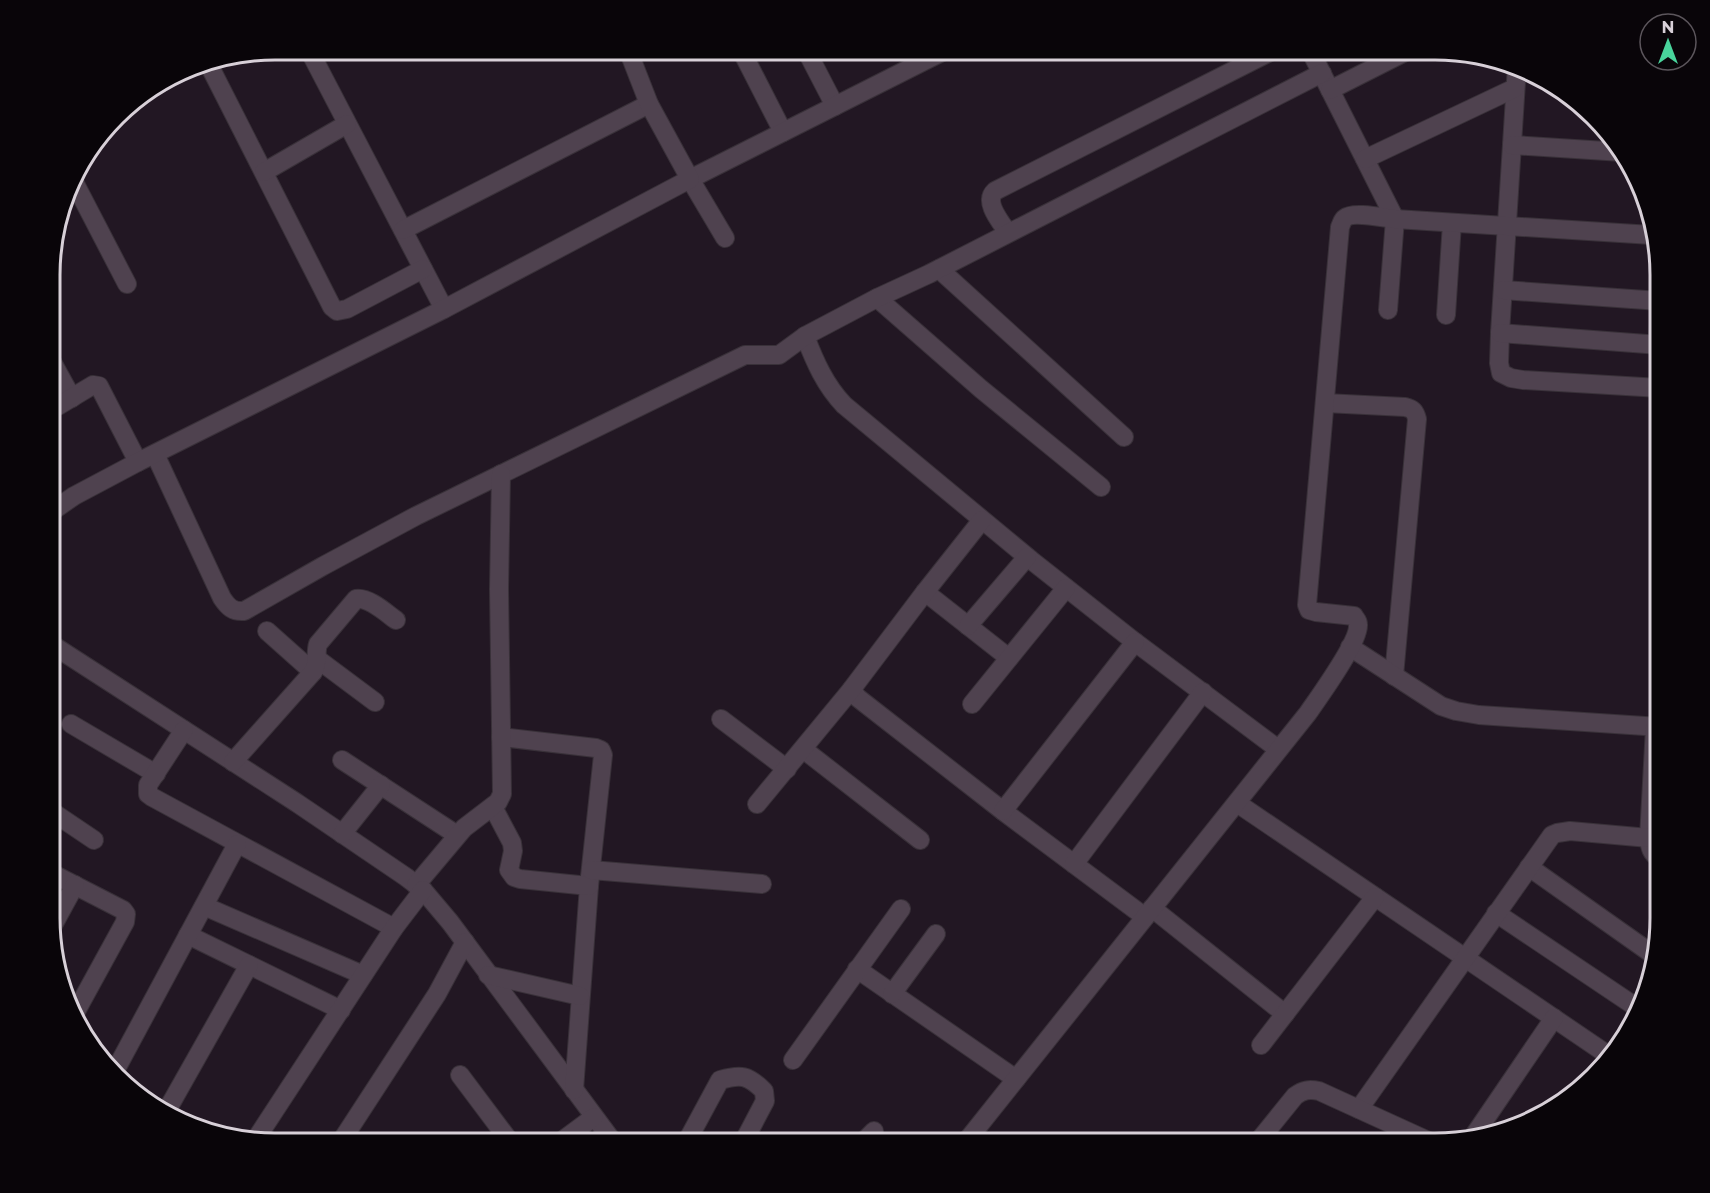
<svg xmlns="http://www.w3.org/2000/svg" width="1710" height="1193" font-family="Montserrat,sans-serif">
  <rect width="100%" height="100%" fill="#221723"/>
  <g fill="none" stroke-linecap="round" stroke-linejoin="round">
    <g stroke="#393139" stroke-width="20">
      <g id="minor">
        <path d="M 309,50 L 444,309"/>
        <path d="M 741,50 L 783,132"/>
        <path d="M 806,50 L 835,106"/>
        <path d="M 1310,50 L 1395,219 L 1388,310"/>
        <path d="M 208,63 L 332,307 L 337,311 L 347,309 L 423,269"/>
        <path d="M 1517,66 L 1500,333 L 1499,363 L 1501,373 L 1511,378 L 1523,380 L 1660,388"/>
        <path d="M 1330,90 L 1409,50"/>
        <path d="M 1512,145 L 1622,152"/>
        <path d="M 1365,159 L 1515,88"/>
        <path d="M 264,172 L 347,124"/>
        <path d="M 72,178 L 127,284"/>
        <path d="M 403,230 L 649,104"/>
        <path d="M 1008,233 C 1001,222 983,202 995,191 L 1274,50"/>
        <path d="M 725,238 L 690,179 L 946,50"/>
        <path d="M 939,269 L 1124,437"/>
        <path d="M 1503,290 L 1660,301"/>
        <path d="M 877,298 L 981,389 L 1101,487"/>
        <path d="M 1446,315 L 1452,223"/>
        <path d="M 1500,333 L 1660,345"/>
        <path d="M 805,336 C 815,362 825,385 844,405 L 1031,560 L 1135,642 L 1278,749"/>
        <path d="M 1658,345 L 1660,302"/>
        <path d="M 51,360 L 72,398"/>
        <path d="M 1325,403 L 1405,407 C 1413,409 1415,411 1417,419 L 1394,676"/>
        <path d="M 58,406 L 93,385 L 99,386 L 138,462"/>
        <path d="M 155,454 L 222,598 C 228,607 233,612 244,611 L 323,566 L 416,516 L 745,355 L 779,355 L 805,336 L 877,298 L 929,274 L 1322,73"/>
        <path d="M 51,512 L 74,496 L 138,462 L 444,309 L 690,179 L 649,104 L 628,50"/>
        <path d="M 925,592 L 1009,658"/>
        <path d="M 968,626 L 1027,557"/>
        <path d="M 267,631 L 313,672"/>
        <path d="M 51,644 L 297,803 L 406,877 L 423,890 L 450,922 L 614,1143"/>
        <path d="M 1350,647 L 1441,706 L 1456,711 L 1479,715 L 1660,727"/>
        <path d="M 316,658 L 375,702"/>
        <path d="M 851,690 L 858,698 L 1003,811 L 1145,917"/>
        <path d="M 972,704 L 1066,588"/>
        <path d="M 721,719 L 787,769"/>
        <path d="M 71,724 L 156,774"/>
        <path d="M 1655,727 L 1649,838 C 1650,848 1651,853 1660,859"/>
        <path d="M 184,730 L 148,785 L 148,794 L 152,797 L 394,928"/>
        <path d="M 501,737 L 596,748 L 601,750 L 603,755 L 589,886 L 574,1090"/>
        <path d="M 803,749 L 920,840"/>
        <path d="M 342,760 L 457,835"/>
        <path d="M 233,762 L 313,672 C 319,663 315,653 318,644 L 356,599 C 369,597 386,613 396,620"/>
        <path d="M 1237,803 L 1611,1057"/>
        <path d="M 757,804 L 851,690 L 925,592 L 982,520"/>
        <path d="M 493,807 L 512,843 L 513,851 L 509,870 L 514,877 L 520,879 L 589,886"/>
        <path d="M 51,811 L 94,840"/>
        <path d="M 1003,811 L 1135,642"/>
        <path d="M 342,834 L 381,785"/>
        <path d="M 1074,864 L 1203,692"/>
        <path d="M 1529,867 L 1655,956"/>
        <path d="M 591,870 L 762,884"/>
        <path d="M 51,873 L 123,910 L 126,914 L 125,922 L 74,1015"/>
        <path d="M 416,885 L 464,828 L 498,802 L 502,794 L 499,589 L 501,474"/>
        <path d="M 204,906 L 363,975"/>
        <path d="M 1152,908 L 1285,1014"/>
        <path d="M 1496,913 L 1639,1009"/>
        <path d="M 51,929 L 75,885"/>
        <path d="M 188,935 L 341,1010"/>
        <path d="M 857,969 L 1016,1079"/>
        <path d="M 488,975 L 580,996"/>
        <path d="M 892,994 L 936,934"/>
        <path d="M 1261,1045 L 1375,897"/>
        <path d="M 793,1060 L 901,909"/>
        <path d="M 115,1071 L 237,844"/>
        <path d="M 460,1075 L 511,1143"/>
        <path d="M 1359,1109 L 1552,835 L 1557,833 L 1570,831 L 1649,838"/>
        <path d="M 166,1112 L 249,965"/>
        <path d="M 1475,1134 L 1554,1018"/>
        <path d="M 254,1142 L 394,928 L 423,890"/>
        <path d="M 340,1143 L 437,994 L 465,942"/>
        <path d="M 559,1143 L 594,1117"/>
        <path d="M 686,1143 L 720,1080 C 741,1074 748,1075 764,1091 L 765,1101 L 743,1143"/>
        <path d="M 862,1143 L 874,1131"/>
        <path d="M 965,1143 L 1308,713 C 1319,697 1359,642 1358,625 C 1358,620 1356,620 1354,616 L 1316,612 L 1309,610 L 1307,605 L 1340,227 C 1342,223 1342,220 1345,218 C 1353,211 1385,218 1395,219 L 1652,235"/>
        <path d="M 1257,1143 L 1295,1096 C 1303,1090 1309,1089 1319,1091 L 1433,1143"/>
      </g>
    </g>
    <use href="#minor" stroke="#4f424f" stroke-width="18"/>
  </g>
  <path d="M0 0H1710V1193H0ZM275 60H1435A215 215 0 0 1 1650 275V918A215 215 0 0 1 1435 1133H275A215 215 0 0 1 60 918V275A215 215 0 0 1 275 60Z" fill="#090509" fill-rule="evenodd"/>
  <path fill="none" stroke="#d8d0d8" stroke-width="3" d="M275 60H1435A215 215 0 0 1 1650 275V918A215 215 0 0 1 1435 1133H275A215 215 0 0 1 60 918V275A215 215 0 0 1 275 60Z"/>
  <g transform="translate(1668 42)"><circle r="28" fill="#090509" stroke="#5c565c" stroke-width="1.5"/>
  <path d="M0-4.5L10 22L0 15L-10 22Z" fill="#49d49c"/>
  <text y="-9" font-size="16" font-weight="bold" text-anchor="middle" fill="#d8d0d8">N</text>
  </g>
</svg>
